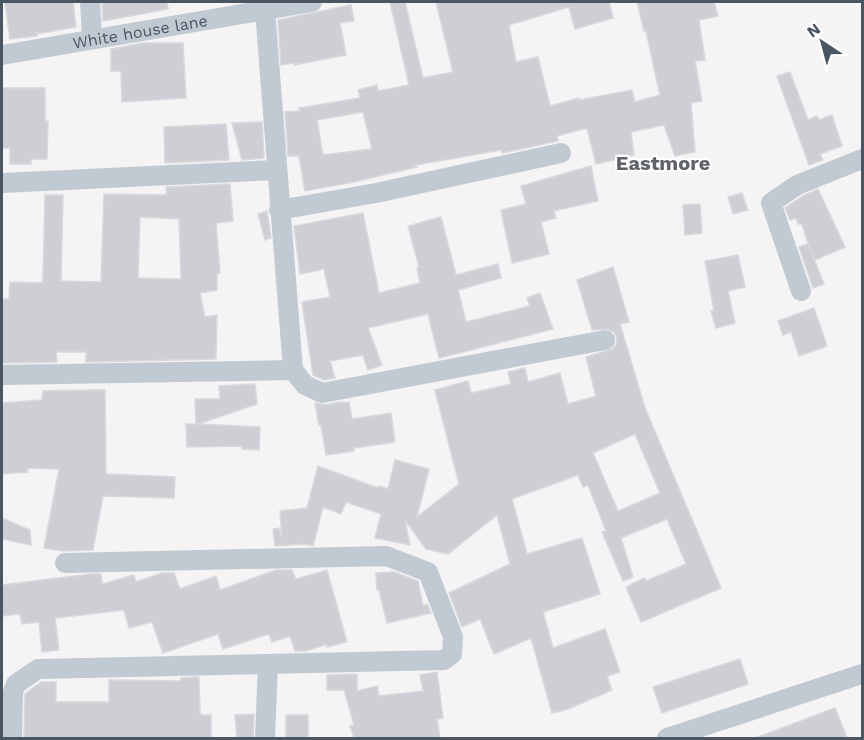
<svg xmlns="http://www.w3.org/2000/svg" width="864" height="740" font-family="'Work Sans',sans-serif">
  <rect width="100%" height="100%" fill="#f5f3f3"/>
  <g fill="#cdcfd5" stroke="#d7d9de" stroke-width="1.5" fill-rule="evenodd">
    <path d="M 5,2 L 73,2 L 76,27 L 37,34 L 37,36 L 10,39 Z"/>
    <path d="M 102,2 L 167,2 L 168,9 L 103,21 Z"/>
    <path d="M 390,2 L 405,2 L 423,78 L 453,72 L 436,2 L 609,2 L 613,18 L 575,29 L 569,7 L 509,25 L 516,62 L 538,57 L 550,106 L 579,98 L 579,100 L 632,90 L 635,102 L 660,95 L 646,31 L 644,31 L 637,2 L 714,2 L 718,16 L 699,20 L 705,60 L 695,61 L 702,101 L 691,103 L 695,152 L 675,156 L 664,125 L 631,132 L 634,155 L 596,164 L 587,128 L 557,136 L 558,141 L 502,153 L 501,150 L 416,165 L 417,167 L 354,182 L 305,191 L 299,156 L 288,156 L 285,112 L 300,111 L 299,108 L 360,98 L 358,90 L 377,85 L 378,91 L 409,85 ZM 363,112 L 372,149 L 323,155 L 317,120 Z"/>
    <path d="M 351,5 L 354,21 L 340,23 L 346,55 L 294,65 L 294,63 L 281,65 L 278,20 Z"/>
    <path d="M 142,43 L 183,43 L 186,98 L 122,102 L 121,71 L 111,71 L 111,49 Z"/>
    <path d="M 790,72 L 808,120 L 817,116 L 819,120 L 832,115 L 842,146 L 820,154 L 823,160 L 809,165 L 777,76 Z"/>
    <path d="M 2,88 L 45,88 L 45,121 L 48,121 L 47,159 L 31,159 L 31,164 L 10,164 L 10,148 L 2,148 Z"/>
    <path d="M 262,122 L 264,158 L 242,160 L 232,123 Z"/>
    <path d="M 226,124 L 229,160 L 165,163 L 164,127 Z"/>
    <path d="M 591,166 L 598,201 L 554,211 L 556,218 L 541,222 L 549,254 L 512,263 L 501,210 L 526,204 L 521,186 Z"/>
    <path d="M 230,184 L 233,221 L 216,223 L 220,273 L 217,273 L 217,290 L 200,293 L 205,317 L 217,315 L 216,359 L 86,362 L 86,352 L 56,352 L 57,362 L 2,363 L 2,299 L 9,299 L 10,282 L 42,283 L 43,278 L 45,195 L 63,195 L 61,281 L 101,282 L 104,194 L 164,195 L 167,194 L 166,187 ZM 140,217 L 179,219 L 181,279 L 138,278 Z"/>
    <path d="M 818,189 L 845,247 L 815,260 L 808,244 L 824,284 L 813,288 L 799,247 L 808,244 L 802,224 L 798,224 L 796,218 L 790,220 L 785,208 L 803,196 Z"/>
    <path d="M 742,193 L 748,210 L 733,214 L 728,197 Z"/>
    <path d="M 700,204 L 702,233 L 685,235 L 683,205 Z"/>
    <path d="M 267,211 L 271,238 L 265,240 L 258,214 Z"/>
    <path d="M 363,213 L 379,293 L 420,283 L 417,268 L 419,267 L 408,226 L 441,217 L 456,275 L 498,264 L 501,278 L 458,290 L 466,322 L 530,306 L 527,298 L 540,293 L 553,329 L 439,358 L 428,314 L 368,328 L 382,365 L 368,370 L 363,355 L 330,361 L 335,378 L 324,380 L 313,375 L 302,302 L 330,297 L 324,269 L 300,274 L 294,226 Z"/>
    <path d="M 738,255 L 745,287 L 728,291 L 735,323 L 716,328 L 711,311 L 714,311 L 705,261 Z"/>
    <path d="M 613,267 L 629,322 L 620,324 L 645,408 L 721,588 L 641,622 L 626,587 L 644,578 L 646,581 L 686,564 L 667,519 L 621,538 L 633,577 L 623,581 L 602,532 L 606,531 L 588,485 L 583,487 L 578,475 L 512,499 L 527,554 L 582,538 L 600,594 L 543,612 L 553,648 L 605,629 L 620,672 L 607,676 L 612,690 L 568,709 L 552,713 L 531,638 L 494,654 L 480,619 L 462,627 L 449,593 L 510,564 L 497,515 L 448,554 L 426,549 L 405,520 L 410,545 L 375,538 L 381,514 L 346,502 L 341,514 L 323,507 L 313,546 L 306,544 L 275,546 L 273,529 L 279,528 L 282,538 L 280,511 L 307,508 L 318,466 L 378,488 L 379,486 L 388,489 L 395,460 L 429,469 L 417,517 L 459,484 L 435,390 L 468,381 L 471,393 L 511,384 L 508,372 L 525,368 L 528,382 L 560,373 L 568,404 L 596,396 L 586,357 L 612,349 L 616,345 L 617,338 L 614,332 L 608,329 L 592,330 L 577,280 ZM 635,434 L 660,493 L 618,511 L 593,453 Z"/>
    <path d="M 814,308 L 827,346 L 799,356 L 791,332 L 783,335 L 778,321 Z"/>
    <path d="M 255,384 L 257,404 L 198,424 L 260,427 L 259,450 L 242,449 L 242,446 L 187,447 L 186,424 L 196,424 L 195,399 L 220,399 L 219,386 Z"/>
    <path d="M 88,390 L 105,390 L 106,474 L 175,477 L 174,498 L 103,496 L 93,550 L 63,551 L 44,548 L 59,469 L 27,468 L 28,472 L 2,474 L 2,403 L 42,400 L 43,391 Z"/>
    <path d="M 342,402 L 342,403 L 349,402 L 352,419 L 391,413 L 395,442 L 354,448 L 354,451 L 326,455 L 321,425 L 319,425 L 315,403 L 324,405 Z"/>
    <path d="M 2,518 L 30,530 L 31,545 L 2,539 Z"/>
    <path d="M 276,570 L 292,570 L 296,579 L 327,570 L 347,642 L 327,647 L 327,644 L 306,651 L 295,651 L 290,636 L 272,642 L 269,634 L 223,649 L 218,634 L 163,653 L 152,622 L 129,628 L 124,610 L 55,618 L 59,650 L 42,652 L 39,622 L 22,624 L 20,614 L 2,616 L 2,585 L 91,574 L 101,574 L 102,584 L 134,575 L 136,582 L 162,573 L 174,573 L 180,589 L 216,576 L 220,590 Z"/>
    <path d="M 394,572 L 418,581 L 423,606 L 427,604 L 431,613 L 387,623 L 379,590 L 377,590 L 376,573 Z"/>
    <path d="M 740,659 L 748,684 L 662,713 L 653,687 Z"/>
    <path d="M 437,672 L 443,718 L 437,719 L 440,738 L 354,738 L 350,726 L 354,725 L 344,690 L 327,690 L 327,675 L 357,674 L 357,691 L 377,686 L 379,696 L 423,691 L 420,675 Z"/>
    <path d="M 199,677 L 200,715 L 211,715 L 211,738 L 24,738 L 25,694 L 41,682 L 56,682 L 56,702 L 109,702 L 109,680 L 181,681 L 181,678 Z"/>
    <path d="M 835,708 L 847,738 L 758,738 L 758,737 Z"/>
    <path d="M 254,714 L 253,738 L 237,738 L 235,715 Z"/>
    <rect x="286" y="715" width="22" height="23"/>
  </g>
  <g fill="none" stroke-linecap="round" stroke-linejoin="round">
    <g stroke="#c1cad2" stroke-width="20">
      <path d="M 90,2 L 92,38"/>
      <path d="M 265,10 L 293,370 L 305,385 L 322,393 L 605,340"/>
      <path id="s1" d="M 2,55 L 312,2"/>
      <path d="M 2,183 L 276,170"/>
      <path d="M 279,210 L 376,193 L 561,153"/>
      <path d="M 801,291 L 771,203 L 797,185 L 862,159"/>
      <path d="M 2,375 L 293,370"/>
      <path d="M 12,738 L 13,692 L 16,684 L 38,669 L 444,660 L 452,654 L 453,637 L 428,572 L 386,556 L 65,563"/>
      <path d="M 265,738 L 268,664"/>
      <path d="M 667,738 L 862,674"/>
    </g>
  </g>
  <g text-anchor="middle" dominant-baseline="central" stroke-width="4.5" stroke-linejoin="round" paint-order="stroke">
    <g font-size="16" fill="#4a5661" stroke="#fff">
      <text stroke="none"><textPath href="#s1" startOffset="140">White house lane</textPath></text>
    </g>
    <g font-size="20" font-weight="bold" fill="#5f6368" stroke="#fff">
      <text x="663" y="163">Eastmore</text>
    </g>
  </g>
  <rect width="864" height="740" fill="none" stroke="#4a5661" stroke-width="6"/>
  <g transform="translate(822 42) rotate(324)" stroke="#ffffff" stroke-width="4.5" paint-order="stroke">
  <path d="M0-4.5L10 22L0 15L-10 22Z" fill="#4a5661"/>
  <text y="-9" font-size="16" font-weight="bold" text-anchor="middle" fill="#4a5661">N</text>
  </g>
</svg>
